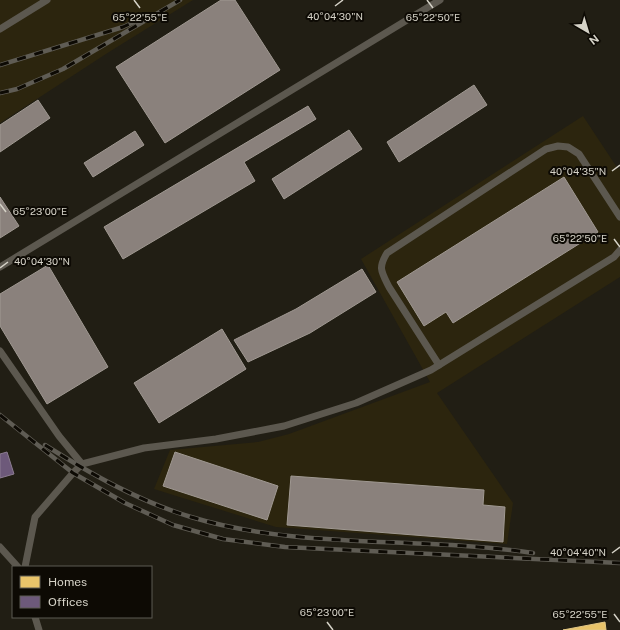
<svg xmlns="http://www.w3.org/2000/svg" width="620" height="630" font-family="'Public Sans',sans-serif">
  <rect width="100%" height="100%" fill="#211e14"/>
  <g fill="#2c250e">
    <path d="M 0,0 L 193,0 L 109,52 L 0,123 Z"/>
    <path d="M 583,116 L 618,169 L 620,168 L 620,277 L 437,393 L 513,503 L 507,544 L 276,527 L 154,489 L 170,450 L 258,442 L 289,434 L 430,382 L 361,259 Z"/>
  </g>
  <path fill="#e9c46a" stroke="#e3c886" d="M 605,622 L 606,630 L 563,630 Z"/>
  <path fill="#6d597a" stroke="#8c7d91" d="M 7,452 L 14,474 L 0,478 L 0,454 Z"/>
  <g fill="#8a817c" stroke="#a09992">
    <path d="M 221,0 L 235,0 L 280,70 L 165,143 L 116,67 Z"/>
    <path d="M 474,85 L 487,105 L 399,162 L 387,142 Z"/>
    <path d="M 38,100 L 50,118 L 0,152 L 0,125 Z"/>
    <path d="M 308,106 L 316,119 L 244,162 L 255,181 L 123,259 L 104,227 Z"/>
    <path d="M 349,130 L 362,149 L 284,199 L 272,179 Z"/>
    <path d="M 135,131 L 144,145 L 93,177 L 84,163 Z"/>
    <path d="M 564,177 L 598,232 L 453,323 L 446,312 L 424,326 L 397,282 Z"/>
    <path d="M 0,197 L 19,226 L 0,238 Z"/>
    <path d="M 48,265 L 108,367 L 47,404 L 0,326 L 0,294 Z"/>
    <path d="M 362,269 L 376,292 L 310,333 L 248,362 L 234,340 L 296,309 Z"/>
    <path d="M 222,329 L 246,369 L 159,423 L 134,383 Z"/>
    <path d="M 175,452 L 278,486 L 267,520 L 163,486 Z"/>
    <path d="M 291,476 L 484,490 L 483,505 L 505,507 L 503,542 L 287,525 Z"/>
  </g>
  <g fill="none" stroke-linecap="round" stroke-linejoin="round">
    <g stroke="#5c584f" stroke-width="7">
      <path d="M 0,29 L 47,0"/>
      <path d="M 0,267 L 440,0"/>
      <path d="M 0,351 L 59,436 L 82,464"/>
      <path d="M 439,365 L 389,287 C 381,271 378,268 387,253 L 546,149 L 558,146 L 568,147 L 579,154 L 620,217"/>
      <path d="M 0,547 L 18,567"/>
      <path d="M 25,567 L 35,517 L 73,473 L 82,464 L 144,448 L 216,439 L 284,426 L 356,403 L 431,370 L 614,257 L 620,250"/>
      <path d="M 35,617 L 39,630"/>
    </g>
    <g stroke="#5f5c54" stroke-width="4.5">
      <g id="rail">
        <path d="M 0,65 L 123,27 L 139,20"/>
        <path d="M 0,93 L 17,89 L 63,69 L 180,0"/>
        <path d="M 0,415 L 73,473 L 125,503 L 173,525 L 223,539 L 285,547 L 620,563"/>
        <path d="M 45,445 C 91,474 138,501 191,517 C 300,550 420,536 533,553"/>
      </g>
    </g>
    <use href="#rail" stroke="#0d0a04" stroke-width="3" stroke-dasharray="9" stroke-linecap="butt"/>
  </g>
  <path fill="none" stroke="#d5d2c7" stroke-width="1.5" d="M 134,0 L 140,8M 427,0 L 433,8M 335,6 L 343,0M 612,171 L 620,165M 0,204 L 6,212M 614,239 L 620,247M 0,268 L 8,262M 612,553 L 620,547M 614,614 L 620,622M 327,622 L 333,630"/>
  <g font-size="10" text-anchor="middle" fill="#d5d2c7" stroke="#0d0a04" stroke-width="4" stroke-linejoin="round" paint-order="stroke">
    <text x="335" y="20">40°04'30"N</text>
    <text x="433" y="21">65°22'50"E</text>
    <text x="140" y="21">65°22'55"E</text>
    <text x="578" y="175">40°04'35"N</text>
    <text x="40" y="215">65°23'00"E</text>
    <text x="580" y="242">65°22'50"E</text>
    <text x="42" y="265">40°04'30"N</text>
    <text x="578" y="556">40°04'40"N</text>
    <text x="327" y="616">65°23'00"E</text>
    <text x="580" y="618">65°22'55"E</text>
  </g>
  <rect x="12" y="566" width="140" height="52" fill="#0d0a04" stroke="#5d5a52"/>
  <rect x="20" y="576" width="20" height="12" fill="#e9c46a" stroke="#5d5a52"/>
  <text x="48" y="586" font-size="12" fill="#d5d2c7">Homes</text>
  <rect x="20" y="596" width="20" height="12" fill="#6d597a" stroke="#5d5a52"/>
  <text x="48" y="606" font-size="12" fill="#d5d2c7">Offices</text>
  <g transform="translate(588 32) rotate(142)" stroke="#0d0a04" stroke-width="3" paint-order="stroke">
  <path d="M0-3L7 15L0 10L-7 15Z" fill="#d5d2c7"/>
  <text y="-6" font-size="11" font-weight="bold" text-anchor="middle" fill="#d5d2c7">N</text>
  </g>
</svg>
